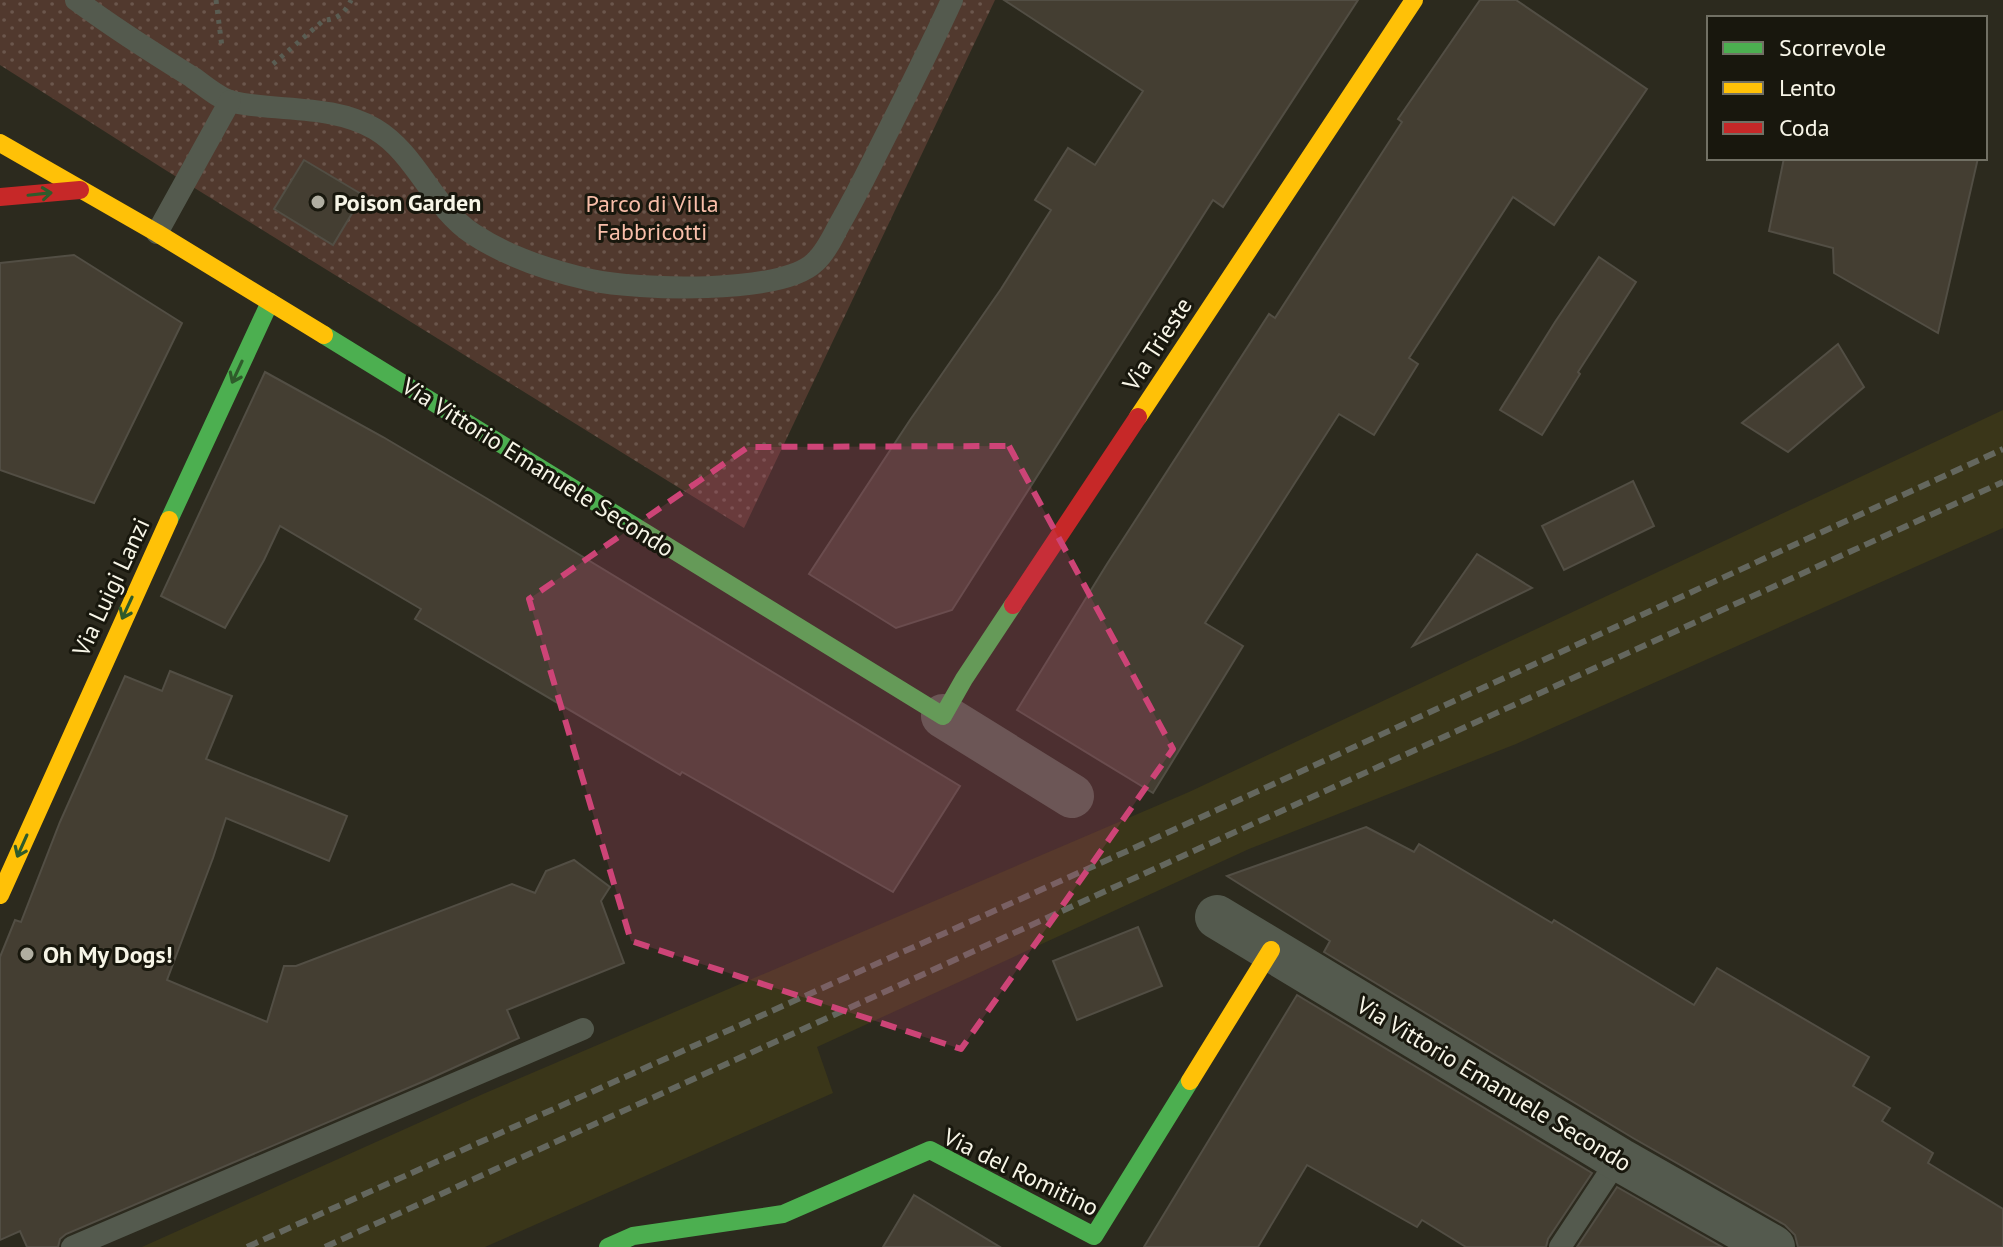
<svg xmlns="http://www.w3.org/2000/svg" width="2003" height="1247" font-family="'PT Sans',sans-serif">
  <defs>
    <pattern id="park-dots" width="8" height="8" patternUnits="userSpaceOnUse" patternTransform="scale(2)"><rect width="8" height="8" fill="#51392e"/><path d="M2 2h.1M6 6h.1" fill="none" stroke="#6b564c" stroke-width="1.8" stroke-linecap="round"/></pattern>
  </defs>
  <rect width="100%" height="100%" fill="#2c2a1e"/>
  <path fill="#3a3619" d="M 2003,410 L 2003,528 L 1516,744 L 1249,849 L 817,1047 L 833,1093 L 485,1247 L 142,1247 L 483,1094 L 1189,792 Z"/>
  <path fill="url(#park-dots)" d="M 0,0 L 995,0 L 744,528 L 167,171 L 0,65 Z"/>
  <g fill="#443e32" stroke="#524e44" stroke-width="2">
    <path d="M 1004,0 L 1358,0 L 1223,207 L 1213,200 L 952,610 L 896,628 L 809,574 L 910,420 L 1001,289 L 1051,210 L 1035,200 L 1068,148 L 1095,165 L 1143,91 Z"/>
    <path d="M 1480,0 L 1516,0 L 1647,89 L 1554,225 L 1513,197 L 1409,358 L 1418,364 L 1374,435 L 1339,414 L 1205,623 L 1243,646 L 1153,793 L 1017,710 L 1107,564 L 1269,314 L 1275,318 L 1402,122 L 1398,119 Z"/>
    <path d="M 1784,158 L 1978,158 L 1938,333 L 1834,273 L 1833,248 L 1769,231 Z"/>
    <path d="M 304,160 L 363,195 L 333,245 L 274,209 Z"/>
    <path d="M 74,255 L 182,323 L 94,503 L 0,470 L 0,263 Z"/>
    <path d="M 1599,257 L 1636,282 L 1578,372 L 1580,374 L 1542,435 L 1500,410 L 1555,322 Z"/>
    <path d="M 1838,344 L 1864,387 L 1788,452 L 1742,423 Z"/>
    <path d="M 265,372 L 383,437 L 486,498 L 960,786 L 893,892 L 682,772 L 680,775 L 415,619 L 421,609 L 280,526 L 264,560 L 225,628 L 161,596 Z"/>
    <path d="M 1633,481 L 1654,526 L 1564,570 L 1542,526 Z"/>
    <path d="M 1477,554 L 1532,588 L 1413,646 Z"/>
    <path d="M 170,671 L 232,696 L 206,759 L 347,816 L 329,861 L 226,818 L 213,858 L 167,980 L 267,1022 L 284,966 L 296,966 L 512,884 L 535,893 L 546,871 L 574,860 L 610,887 L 601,901 L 624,963 L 507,1010 L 519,1038 L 429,1079 L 66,1234 L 60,1239 L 58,1247 L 27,1247 L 20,1231 L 0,1240 L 0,957 L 15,920 L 21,922 L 60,822 L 125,676 L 162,691 Z"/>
    <path d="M 1366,827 L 1414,852 L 1419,844 L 1552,923 L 1554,920 L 1694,1005 L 1717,968 L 1869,1057 L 1853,1086 L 1890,1108 L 1882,1121 L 1933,1153 L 1928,1163 L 2003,1209 L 2003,1247 L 1798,1247 L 1795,1235 L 1785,1225 L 1633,1138 L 1324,952 L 1330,941 L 1227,876 Z"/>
    <path d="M 1138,927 L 1162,986 L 1077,1020 L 1053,961 Z"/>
    <path d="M 1297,995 L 1592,1173 L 1548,1239 L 1546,1247 L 1466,1247 L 1422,1220 L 1417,1227 L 1307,1165 L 1258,1247 L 1144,1247 Z"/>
    <path d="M 1617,1187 L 1722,1247 L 1577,1247 Z"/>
    <path d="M 914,1195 L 1000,1247 L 883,1247 Z"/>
  </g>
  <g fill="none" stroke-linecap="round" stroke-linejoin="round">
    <g stroke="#5a5d53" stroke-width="5" stroke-dasharray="4 6" stroke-linecap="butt">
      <path d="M 216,0 L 222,47"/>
      <path d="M 273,64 L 324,20 C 337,20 346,12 351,0"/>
    </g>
    <g stroke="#545a4e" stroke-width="22">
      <path d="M 76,0 C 114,28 153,53 192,77 C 204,85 219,99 233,102 C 280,112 332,104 375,129 C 417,154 432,207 473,234 C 508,257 551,271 591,280 C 636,290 782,295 815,262 C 825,253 832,239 838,227 C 850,206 861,185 872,163 C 899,109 927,55 952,0"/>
      <path d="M 157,233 L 230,101"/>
      <path d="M 72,1247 L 583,1029"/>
      <path d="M 1560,1247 L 1609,1173 L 1620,1160"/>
    </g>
    <g stroke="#545a4e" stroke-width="44">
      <path d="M 943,716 L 1072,796"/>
      <path d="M 1217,917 L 1620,1160 L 1773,1247"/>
    </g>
    <g stroke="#4caf50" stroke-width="18">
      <path d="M 324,335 L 943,716 L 964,679 L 1013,605"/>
      <path d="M 169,520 L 270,302"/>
      <path d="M 608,1247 L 633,1236 L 783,1214 L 930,1150 L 1094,1236 L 1190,1081"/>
    </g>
    <g stroke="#ffc107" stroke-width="18">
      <path d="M 0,143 L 157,233 L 324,335"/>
      <path d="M 1138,417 L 1414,0"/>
      <path d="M 0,895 L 169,520"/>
      <path d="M 1190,1081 L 1271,950"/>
    </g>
    <g stroke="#c62828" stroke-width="18">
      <path d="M 0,197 L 80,190"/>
      <path d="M 1013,605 L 1138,417"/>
    </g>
    <g stroke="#64675e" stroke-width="6" stroke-dasharray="12 6" stroke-linecap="butt">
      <path d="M 247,1247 L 1145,843 L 2003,449"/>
      <path d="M 325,1247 L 2003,482"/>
    </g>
  </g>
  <defs><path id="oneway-shaft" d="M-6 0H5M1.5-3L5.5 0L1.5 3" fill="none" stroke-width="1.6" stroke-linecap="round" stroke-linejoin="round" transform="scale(2)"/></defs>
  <g stroke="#2f5b2b">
    <use href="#oneway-shaft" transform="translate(40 194) rotate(-6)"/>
    <use href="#oneway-shaft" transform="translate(237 372) rotate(115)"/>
    <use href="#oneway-shaft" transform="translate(127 608) rotate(115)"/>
    <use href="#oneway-shaft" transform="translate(22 846) rotate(114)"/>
  </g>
  <path fill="#cd4477" fill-opacity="0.2" stroke="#cd4477" stroke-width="6" stroke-dasharray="16 10" stroke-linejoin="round" d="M 1009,446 L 1173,749 L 961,1049 L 631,941 L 529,599 L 748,447 Z"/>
  <g fill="#b0aea1" stroke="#18170d" stroke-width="3">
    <circle cx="318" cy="202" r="8"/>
    <circle cx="27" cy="954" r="8"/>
  </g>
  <g text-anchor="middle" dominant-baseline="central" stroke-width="6" stroke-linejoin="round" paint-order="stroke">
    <g font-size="24" font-weight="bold" fill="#f7f5e7" stroke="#18170d" text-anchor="start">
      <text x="334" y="202">Poison Garden</text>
      <text x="43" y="954">Oh My Dogs!</text>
    </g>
    <g font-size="24" fill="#f8bea9" stroke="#18170d">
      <text x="652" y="203">Parco di Villa<tspan x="652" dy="28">Fabbricotti</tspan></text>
    </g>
    <g font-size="24" fill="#f7f5e7" stroke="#18170d">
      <text transform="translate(1157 344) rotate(-57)">Via Trieste</text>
      <text transform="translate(538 467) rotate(32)">Via Vittorio Emanuele Secondo</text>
      <text transform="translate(111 587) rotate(-65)">Via Luigi Lanzi</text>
      <text transform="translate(1494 1084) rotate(31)">Via Vittorio Emanuele Secondo</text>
      <text transform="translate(1021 1172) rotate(26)">Via del Romitino</text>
    </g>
  </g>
  <rect x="1707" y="16" width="280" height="144" fill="#18170d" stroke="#717064" stroke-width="2"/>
  <rect x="1723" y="42" width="40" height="12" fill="#4caf50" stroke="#717064" stroke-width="2"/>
  <text x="1779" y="56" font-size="24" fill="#f7f5e7">Scorrevole</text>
  <rect x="1723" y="82" width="40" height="12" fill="#ffc107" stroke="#717064" stroke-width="2"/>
  <text x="1779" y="96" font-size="24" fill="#f7f5e7">Lento</text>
  <rect x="1723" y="122" width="40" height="12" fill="#c62828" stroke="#717064" stroke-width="2"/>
  <text x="1779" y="136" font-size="24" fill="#f7f5e7">Coda</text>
</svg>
